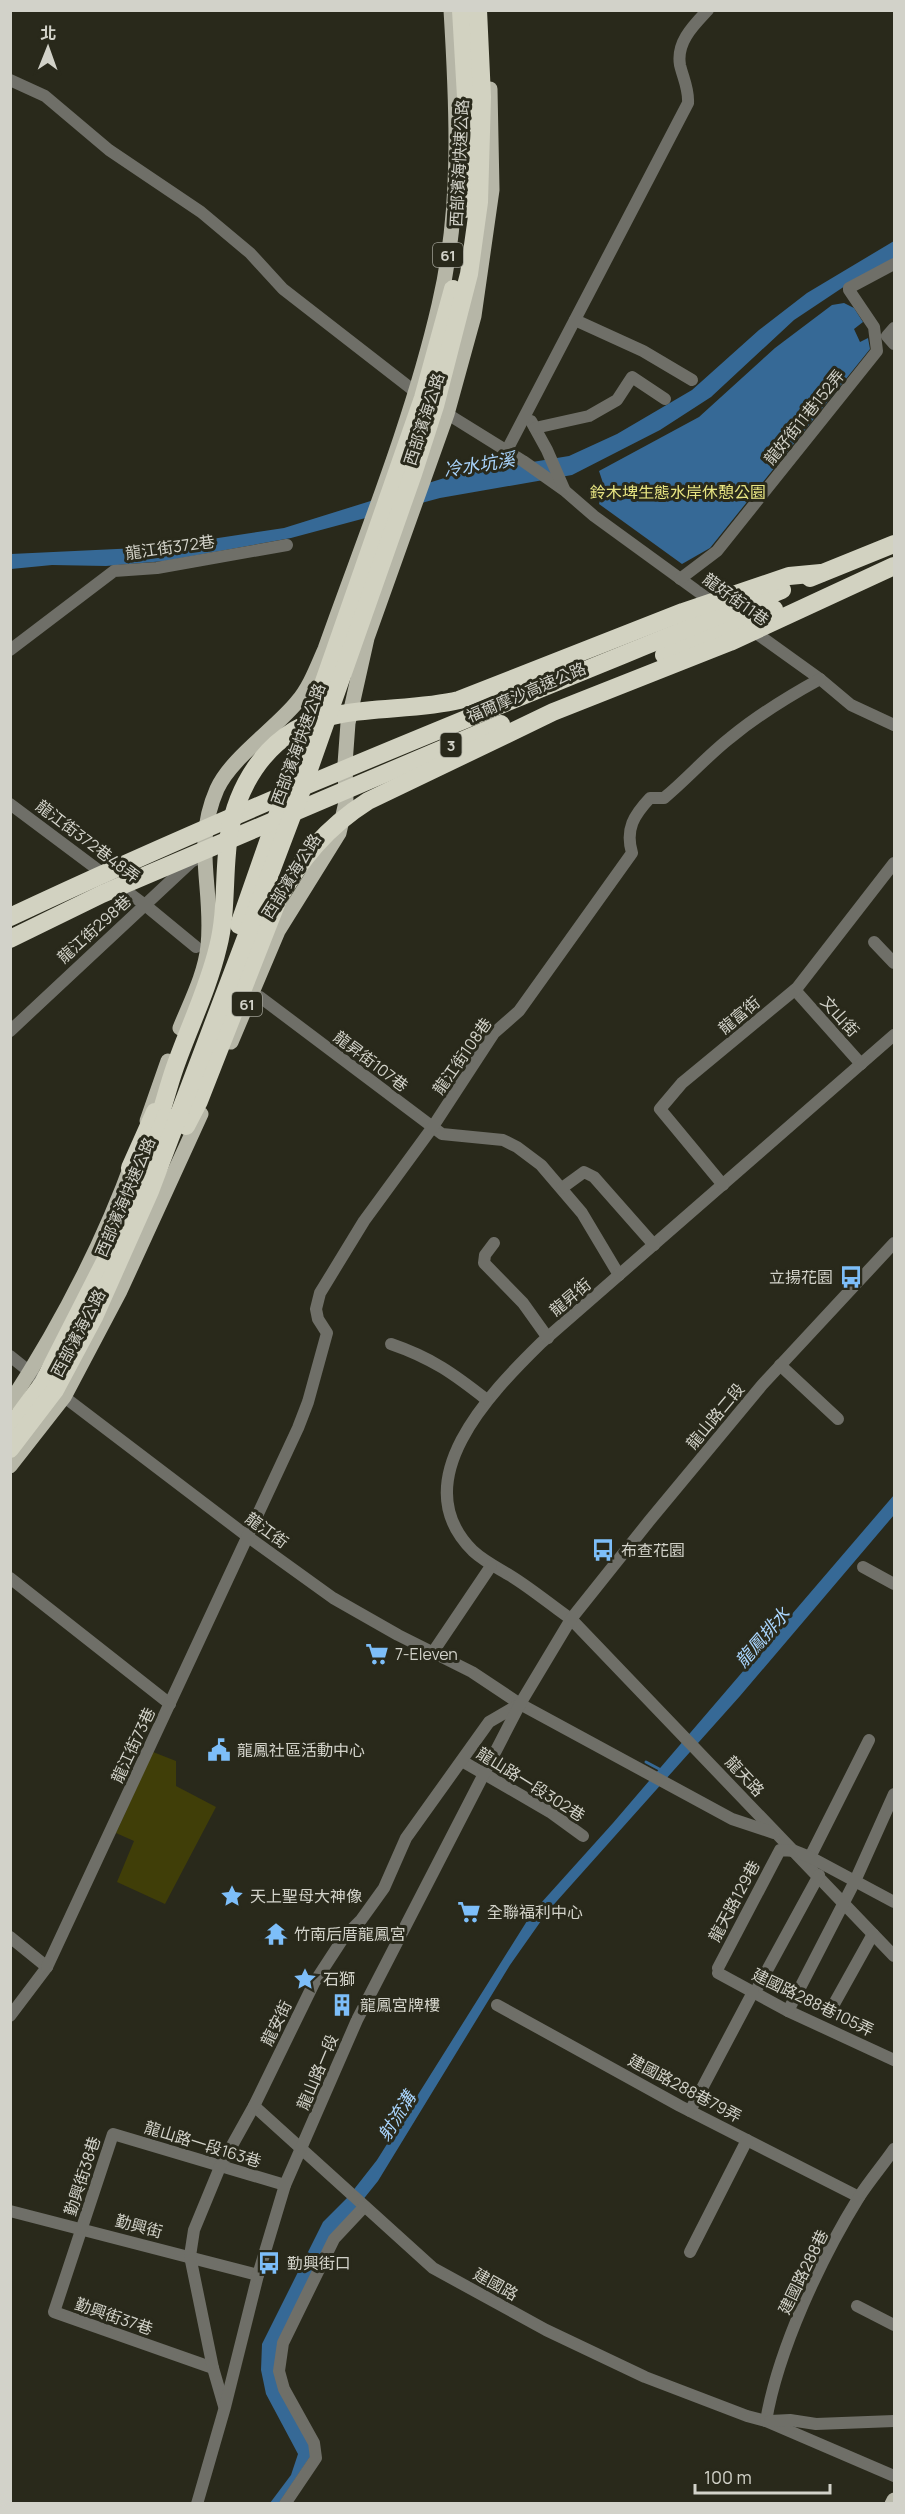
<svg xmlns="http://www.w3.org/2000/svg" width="905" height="2514" font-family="Manrope,'Noto Sans TC',sans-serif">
  <rect width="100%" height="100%" fill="#29291b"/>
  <path fill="#403e08" d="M 153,1752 L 176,1761 L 176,1786 L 216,1807 L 165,1904 L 117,1882 L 134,1841 L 116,1833 Z"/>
  <g fill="#366996">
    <path d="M 894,241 L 894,261 L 848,284 L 794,320 L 711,397 L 660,430 L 572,475 L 440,498 L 291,538 L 165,561 L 106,566 L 52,565 L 11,569 L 11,554 L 159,547 L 284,528 L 454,475 L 569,456 L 617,434 L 692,390 L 759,330 L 807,293 Z"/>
    <path d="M 844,303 L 854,308 L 863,322 L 854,329 L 860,342 L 868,338 L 870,349 L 710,548 L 682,564 L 599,504 L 604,486 L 599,471 L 699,417 L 775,348 L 832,305 Z"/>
    <path d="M 894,1495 L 894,1515 L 740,1696 L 548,1911 L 510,1965 L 378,2181 L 325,2247 L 276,2355 L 310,2445 L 310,2457 L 279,2503 L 270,2503 L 291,2475 L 298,2454 L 266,2394 L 261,2370 L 262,2344 L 323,2222 L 348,2197 L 377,2160 L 532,1913 L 613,1823 Z"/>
  </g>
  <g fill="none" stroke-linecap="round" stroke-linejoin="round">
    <path stroke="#366996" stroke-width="3" d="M 646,1762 L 661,1770"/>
    <g stroke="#6f6f68" stroke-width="12">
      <path d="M 10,80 L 45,96 L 109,150 L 201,212 L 250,253 L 283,289 L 422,397"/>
      <path d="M 575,320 L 643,351 L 692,380"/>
      <path d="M 894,328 L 887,336 L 894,344"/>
      <path d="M 441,410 L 523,461 L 564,490 L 594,516 L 715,604"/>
      <path d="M 531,421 L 547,450 L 564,489"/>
      <path d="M 535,428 L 589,416 L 617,400 L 632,377 L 665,399"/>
      <path d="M 507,450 L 688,103 C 689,89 683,78 680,65 C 676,42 694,25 708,10"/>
      <path d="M 680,579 L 717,551 L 877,351 L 874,327 L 849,290 L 849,288 L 894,264"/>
      <path d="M 749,628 L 820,679 L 851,705 L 894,725"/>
      <path d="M 10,650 L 114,571 L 157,568 L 287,545"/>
      <path d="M 10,804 L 145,905 L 196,947"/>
      <path d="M 874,942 L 894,963"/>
      <path d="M 795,990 L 861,1064"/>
      <path d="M 260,997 L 442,1134 L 503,1140 L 517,1147 L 541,1165 L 582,1213 L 619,1275"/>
      <path d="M 10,1031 L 191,862 L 197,859"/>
      <path d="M 894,1035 L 541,1343 C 490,1393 403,1482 473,1551 C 485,1562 498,1568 511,1576 C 532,1589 551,1605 571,1619 L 894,1956"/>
      <path d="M 723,1185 L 660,1109 L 682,1083 L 797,988 L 894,863"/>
      <path d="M 562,1188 L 584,1172 L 594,1177 L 654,1245"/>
      <path d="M 494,1243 L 485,1255 L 484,1263 L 523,1303 L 548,1338"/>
      <path d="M 391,1344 C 432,1358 454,1374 487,1400"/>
      <path d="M 10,1356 L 35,1376"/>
      <path d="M 780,1365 L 838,1419"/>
      <path d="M 59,1393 L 247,1536 L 333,1598 L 398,1635 L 472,1672 L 520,1704 L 732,1819 L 774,1833"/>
      <path d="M 863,1567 L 894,1584"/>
      <path d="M 10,1578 L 170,1704"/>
      <path d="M 433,1652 L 491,1566"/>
      <path d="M 462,1761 L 550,1812 L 583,1836"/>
      <path d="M 810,1857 L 869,1740"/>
      <path d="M 10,1937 L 47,1967 L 10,2016"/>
      <path d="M 47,1967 L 298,1428 L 308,1402 L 327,1333 L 318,1319 L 316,1309 L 320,1293 L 364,1221 L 432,1128 L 494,1033 L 519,1011 L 632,853 C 625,829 634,815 650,798 L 664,798 C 687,779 707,756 730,738 C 758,715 789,696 820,679"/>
      <path d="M 718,1968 L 780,1850 L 795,1851 L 810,1857 L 894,1902"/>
      <path d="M 718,1973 L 788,2011 L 894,2060"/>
      <path d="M 758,1987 L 819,1875"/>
      <path d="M 834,2004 L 873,1934"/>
      <path d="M 497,2005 L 680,2106 L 859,2197"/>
      <path d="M 788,2011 L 855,1881 L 894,1794"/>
      <path d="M 254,2106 L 433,2268 L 546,2330 L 645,2377 L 747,2416 L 766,2421 L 894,2476"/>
      <path d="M 690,2111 L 753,1992"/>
      <path d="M 10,2211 L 258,2275"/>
      <path d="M 690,2252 L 747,2140"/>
      <path d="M 857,2306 L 894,2325"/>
      <path d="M 213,2368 L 54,2312 L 113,2134 L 285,2185"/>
      <path d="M 224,2406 L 213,2368 L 190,2256 L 194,2230 L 220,2167 L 254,2106 L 314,1983 L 344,1937 L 361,1920 L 384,1888 L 406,1838 L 489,1722 L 520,1704"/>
      <path d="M 766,2421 C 778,2350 821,2258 859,2197 C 870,2180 883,2165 894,2149"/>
      <path d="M 770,2421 L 790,2420 L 816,2424 L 894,2421"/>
      <path d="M 197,2504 L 225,2407 L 258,2275 L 285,2185 L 357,2020 L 520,1704 L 571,1619 L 650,1520 L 762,1385 L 894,1243"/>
      <path d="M 285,2504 L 316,2458 L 314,2443 L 284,2389 L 279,2371 L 283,2343 L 334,2239 L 364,2207"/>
    </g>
    <g stroke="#b6b6a7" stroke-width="15">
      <path d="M 180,1028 C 191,1001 205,974 208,946 C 214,888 192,846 217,789 C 231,758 275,729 297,702 C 310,687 317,667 325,649 C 365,536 412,422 439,305 C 462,208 457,108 451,10"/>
      <path d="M 231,1042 L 278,931 L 339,833 L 346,802 L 345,764 L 348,723 L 367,638 L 447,414 L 474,316 L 492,190 L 490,89"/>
      <path d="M 147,1121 L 168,1061"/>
      <path d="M 10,1403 C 60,1326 103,1244 134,1158"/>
      <path d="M 10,1466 L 64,1397 L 120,1291 L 201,1114"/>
      <path d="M 892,2504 L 894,2500"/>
    </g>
    <g stroke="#d2d2c1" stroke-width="18">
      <path d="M 461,10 L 466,97 L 466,209"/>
      <path d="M 810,578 L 894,544"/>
      <path d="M 664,655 L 774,609"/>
      <path d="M 10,917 C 263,798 524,696 782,590"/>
      <path d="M 239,925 L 423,398 L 453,289"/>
      <path d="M 10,939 L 102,894 L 501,724"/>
      <path d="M 186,1126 L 199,1101 L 277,902 C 300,859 327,827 368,801 L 553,712 L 730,642 L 894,566"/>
      <path d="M 156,1128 C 163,1108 168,1087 175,1067 C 189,1027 208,989 218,947 C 226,916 224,884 227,853 C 230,805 252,756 295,730 C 341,703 407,713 459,700 L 683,612 L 789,576 L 821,573"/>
      <path d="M 130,1168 L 155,1112"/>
      <path d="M 10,1428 L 43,1383 L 123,1226 L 166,1116"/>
      <path d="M 10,1449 L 55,1390 L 94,1317 L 150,1191 L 301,792 L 413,474 L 435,406 L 469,274 L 479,202 L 482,97 L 478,10"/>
    </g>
  </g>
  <defs>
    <g id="bus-bare" transform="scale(1.8)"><path d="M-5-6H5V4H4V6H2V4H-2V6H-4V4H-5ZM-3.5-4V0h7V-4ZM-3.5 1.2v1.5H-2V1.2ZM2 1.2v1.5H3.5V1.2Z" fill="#7dbef9" stroke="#29291b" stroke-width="2.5" paint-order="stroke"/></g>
    <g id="supermarket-bare" transform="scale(1.8)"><path d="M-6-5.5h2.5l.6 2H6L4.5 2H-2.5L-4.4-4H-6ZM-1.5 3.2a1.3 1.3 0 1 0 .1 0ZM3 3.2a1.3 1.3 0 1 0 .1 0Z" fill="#7dbef9" stroke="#29291b" stroke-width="2.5" paint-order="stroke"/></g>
    <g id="civic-bare" transform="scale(1.8)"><path d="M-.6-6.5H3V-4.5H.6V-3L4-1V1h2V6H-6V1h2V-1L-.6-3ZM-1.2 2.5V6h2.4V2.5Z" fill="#7dbef9" stroke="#29291b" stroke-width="2.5" paint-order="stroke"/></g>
    <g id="sight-bare" transform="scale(1.8)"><path d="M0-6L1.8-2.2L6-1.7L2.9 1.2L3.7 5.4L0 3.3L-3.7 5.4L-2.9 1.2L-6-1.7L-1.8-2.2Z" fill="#7dbef9" stroke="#29291b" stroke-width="2.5" paint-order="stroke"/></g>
    <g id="temple-bare" transform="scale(1.8)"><path d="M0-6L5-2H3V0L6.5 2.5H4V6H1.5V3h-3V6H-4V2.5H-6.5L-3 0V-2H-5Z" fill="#7dbef9" stroke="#29291b" stroke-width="2.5" paint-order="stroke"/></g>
    <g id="building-bare" transform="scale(1.8)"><path d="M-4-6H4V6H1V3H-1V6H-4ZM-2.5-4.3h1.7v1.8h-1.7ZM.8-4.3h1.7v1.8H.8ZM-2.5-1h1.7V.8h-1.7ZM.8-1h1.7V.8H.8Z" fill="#7dbef9" stroke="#29291b" stroke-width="2.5" paint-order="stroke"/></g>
  </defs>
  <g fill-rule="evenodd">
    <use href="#bus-bare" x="851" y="1277"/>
    <use href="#bus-bare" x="603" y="1550"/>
    <use href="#supermarket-bare" x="377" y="1654"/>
    <use href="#civic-bare" x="219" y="1750"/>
    <use href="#sight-bare" x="232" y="1896"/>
    <use href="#supermarket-bare" x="469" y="1912"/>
    <use href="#temple-bare" x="276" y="1934"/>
    <use href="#sight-bare" x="305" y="1979"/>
    <use href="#building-bare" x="342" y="2005"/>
    <use href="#bus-bare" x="269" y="2263"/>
  </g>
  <g text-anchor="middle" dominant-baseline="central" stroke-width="6" stroke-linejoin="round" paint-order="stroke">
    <g fill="#29291b" stroke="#9f9f95" stroke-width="1.5">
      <rect x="433" y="243" width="30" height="24" rx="4.5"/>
      <rect x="440.5" y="733" width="21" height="24" rx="4.5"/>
      <rect x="232" y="992" width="30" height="24" rx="4.5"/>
    </g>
    <g font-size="15" font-weight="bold" fill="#d2d2c9">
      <text x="448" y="255">61</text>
      <text x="451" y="745">3</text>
      <text x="247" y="1004">61</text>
    </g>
    <g font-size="16" fill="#d2d2c9" stroke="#29291b">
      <text transform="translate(459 163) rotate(-87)">西部濱海快速公路</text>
      <text transform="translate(804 417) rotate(-51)">龍好街11巷152弄</text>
      <text transform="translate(424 419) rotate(-72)">西部濱海公路</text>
      <text transform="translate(170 547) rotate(-8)">龍江街372巷</text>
      <text transform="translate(736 599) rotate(36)">龍好街11巷</text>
      <text transform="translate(526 692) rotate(-23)">福爾摩沙高速公路</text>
      <text transform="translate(298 744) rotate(-70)">西部濱海快速公路</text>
      <text transform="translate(88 841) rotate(37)">龍江街372巷48弄</text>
      <text transform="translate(291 876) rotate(-58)">西部濱海公路</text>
      <text transform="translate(94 929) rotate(-42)">龍江街298巷</text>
      <text transform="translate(739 1015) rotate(-40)">龍富街</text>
      <text transform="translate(840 1016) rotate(48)">文山街</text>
      <text transform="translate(462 1056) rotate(-55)">龍江街108巷</text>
      <text transform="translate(371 1061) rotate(37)">龍昇街107巷</text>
      <text transform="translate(125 1197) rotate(-67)">西部濱海快速公路</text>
      <text transform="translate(570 1297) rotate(-40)">龍昇街</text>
      <text transform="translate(78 1333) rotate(-62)">西部濱海公路</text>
      <text transform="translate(715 1416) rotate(-50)">龍山路二段</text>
      <text transform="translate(267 1530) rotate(36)">龍江街</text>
      <text transform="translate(133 1745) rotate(-65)">龍江街73巷</text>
      <text transform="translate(745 1776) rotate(47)">龍天路</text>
      <text transform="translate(531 1784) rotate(32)">龍山路一段302巷</text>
      <text transform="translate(734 1901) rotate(-62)">龍天路129巷</text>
      <text transform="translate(813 2002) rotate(26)">建國路288巷105弄</text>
      <text transform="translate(276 2023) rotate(-64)">龍安街</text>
      <text transform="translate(317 2072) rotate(-67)">龍山路一段</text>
      <text transform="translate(685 2088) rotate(28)">建國路288巷79弄</text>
      <text transform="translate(203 2144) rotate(17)">龍山路一段163巷</text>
      <text transform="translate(82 2176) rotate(-72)">勤興街38巷</text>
      <text transform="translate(139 2226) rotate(15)">勤興街</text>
      <text transform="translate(803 2272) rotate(-64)">建國路288巷</text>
      <text transform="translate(496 2284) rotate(29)">建國路</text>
      <text transform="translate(114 2316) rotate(19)">勤興街37巷</text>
    </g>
    <g font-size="16" fill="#e8e582" stroke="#29291b">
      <text x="678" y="492">鈴木埤生態水岸休憩公園</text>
    </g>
    <g font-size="16" fill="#d2d2c9" stroke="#29291b" text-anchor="start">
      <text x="833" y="1277" text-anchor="end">立揚花園</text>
      <text x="621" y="1550">布查花園</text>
      <text x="395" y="1654">7-Eleven</text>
      <text x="237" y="1750">龍鳳社區活動中心</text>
      <text x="250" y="1896">天上聖母大神像</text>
      <text x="487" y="1912">全聯福利中心</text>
      <text x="294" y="1934">竹南后厝龍鳳宮</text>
      <text x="323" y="1979">石獅</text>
      <text x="360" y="2005">龍鳳宮牌樓</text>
      <text x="287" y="2263">勤興街口</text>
    </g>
    <g font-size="18" font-style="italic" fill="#a9d4fc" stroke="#29291b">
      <text transform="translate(479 464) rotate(-9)">冷水坑溪</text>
      <text transform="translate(762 1637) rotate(-49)">龍鳳排水</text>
      <text transform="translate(396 2116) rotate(-58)">射流溝</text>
    </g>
  </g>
  <rect width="905" height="2514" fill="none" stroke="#d2d2c9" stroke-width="24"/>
  <g transform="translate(48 48) rotate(1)" stroke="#29291b" stroke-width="4.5" paint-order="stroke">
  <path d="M0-4.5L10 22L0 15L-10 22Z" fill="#d2d2c9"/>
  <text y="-9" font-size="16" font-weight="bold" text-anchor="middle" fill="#d2d2c9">北</text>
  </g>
  <path d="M695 2484v9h135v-9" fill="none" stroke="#d2d2c9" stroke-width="3"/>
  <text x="704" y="2484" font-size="18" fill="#d2d2c9" stroke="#29291b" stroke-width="4.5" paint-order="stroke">100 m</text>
</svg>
